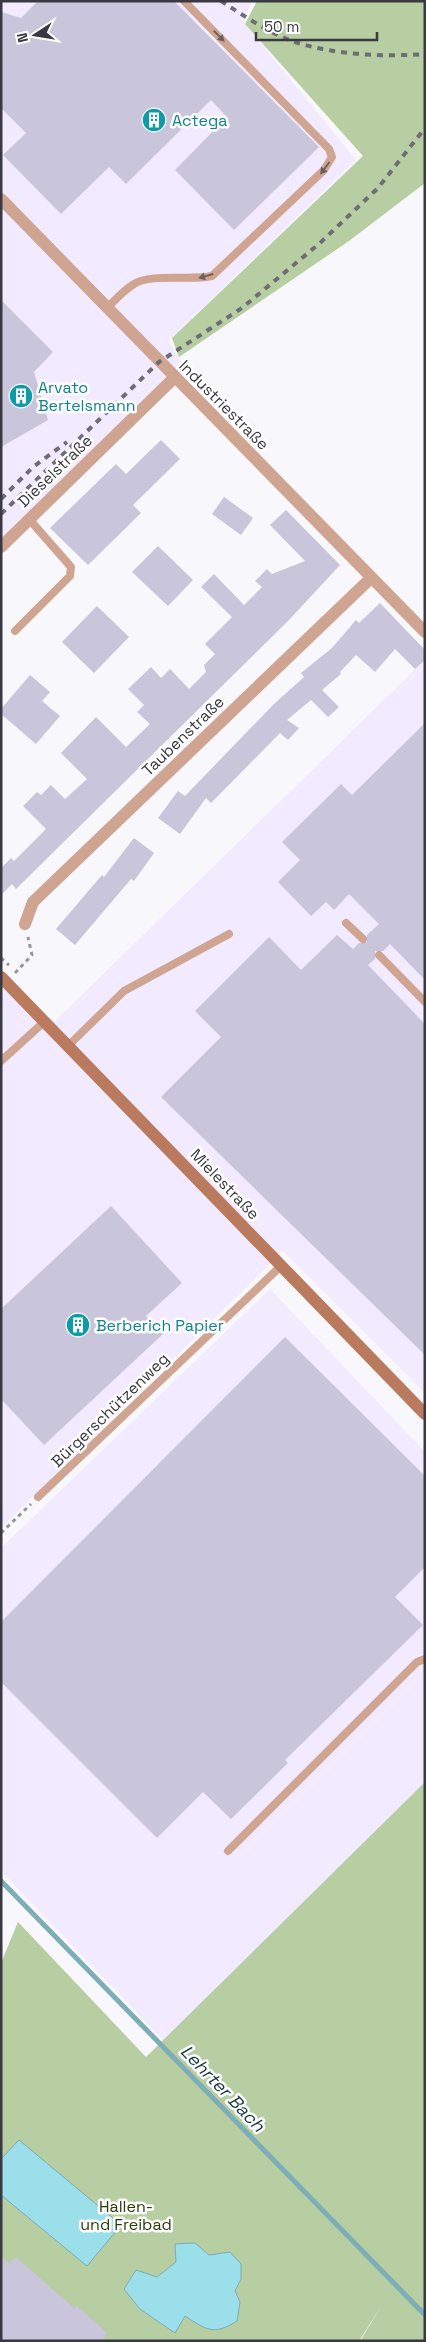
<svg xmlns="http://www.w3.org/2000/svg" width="426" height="2342" font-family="'Space Grotesk',sans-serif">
  <rect width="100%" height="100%" fill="#f8f7fc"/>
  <g fill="#f2eaff">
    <path d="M 1,1 L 253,1 L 242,20 L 356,160 L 168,341 L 185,366 L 1,540 Z"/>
    <path d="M 425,660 L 425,1393 L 283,1251 L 1,1528 L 1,969 L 53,1023 Z"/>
    <path d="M 270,1289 L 425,1452 L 425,1782 L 163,2040 L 1,1871 L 1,1548 Z"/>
  </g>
  <g fill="#b7cda2">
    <path d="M 257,1 L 425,1 L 425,183 L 349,241 L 179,357 L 172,338 L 363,156 L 245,24 Z"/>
    <path d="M 425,1782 L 425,2341 L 360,2341 L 382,2305 L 359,2341 L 1,2341 L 1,1963 L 18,1922 L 146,2057 Z"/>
  </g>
  <g fill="#9adfe9" stroke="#7dadb7">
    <path d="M 19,2140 L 121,2225 L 87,2266 L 1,2195 L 1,2159 Z"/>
    <path d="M 195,2243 L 209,2255 L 230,2252 L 241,2264 L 241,2279 L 235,2291 L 240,2302 L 237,2321 C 213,2336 207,2330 185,2316 L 175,2333 L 140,2309 L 124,2289 L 136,2270 L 157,2277 L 176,2262 L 175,2244 Z"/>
  </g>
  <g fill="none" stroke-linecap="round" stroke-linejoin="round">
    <path stroke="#7dadb7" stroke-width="5" d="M 1,1881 L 425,2315"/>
  </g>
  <g fill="#c9c5da">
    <path d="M 38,1 L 174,1 L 319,147 L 234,230 L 175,170 L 227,117 L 211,100 L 126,184 L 109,167 L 61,214 L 3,155 L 26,133 L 1,108 L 1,12 L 21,18 Z"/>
    <path d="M 1,300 L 53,352 L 34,372 L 48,420 L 1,447 Z"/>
    <path d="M 161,440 L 180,459 L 133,505 L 141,513 L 88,565 L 50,528 L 116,464 L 126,474 Z"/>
    <path d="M 224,497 L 253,518 L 241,535 L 212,514 Z"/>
    <path d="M 286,510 L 340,565 L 288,621 L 16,889 L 12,884 L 1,895 L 1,868 L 11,858 L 14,861 L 46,829 L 23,806 L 37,792 L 41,795 L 51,785 L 65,799 L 87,779 L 61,753 L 96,717 L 126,747 L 150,724 L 137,712 L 144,705 L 128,689 L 151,667 L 161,678 L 170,669 L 189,689 L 206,672 L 204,665 L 215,654 L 205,644 L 232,617 L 201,587 L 214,574 L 244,605 L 262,587 L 255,581 L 267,569 L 272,574 L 305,561 L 270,525 Z"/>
    <path d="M 158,546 L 193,580 L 168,606 L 132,572 Z"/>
    <path d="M 380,603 L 425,650 L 425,660 L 415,669 L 395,649 L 375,672 L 356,655 L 340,672 L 341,674 L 322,690 L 339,707 L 328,717 L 311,700 L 287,720 L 299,728 L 288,740 L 280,733 L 211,803 L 206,798 L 180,834 L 158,818 L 178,791 L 185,796 L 274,704 L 304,677 L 301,673 L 332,648 L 356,620 L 359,623 Z"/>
    <path d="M 97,606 L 129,637 L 94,673 L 62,642 Z"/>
    <path d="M 30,675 L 50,692 L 42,701 L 60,716 L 36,744 L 1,714 L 1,709 Z"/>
    <path d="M 425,723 L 425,980 L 390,944 L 383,951 L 375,951 L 375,959 L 368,965 L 425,1024 L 425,1355 L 161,1097 L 221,1037 L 195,1011 L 269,937 L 301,970 L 337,935 L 353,949 L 359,943 L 367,942 L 367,935 L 379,924 L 349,894 L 334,910 L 326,902 L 311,916 L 278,882 L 300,860 L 282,842 L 341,784 L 352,795 Z"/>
    <path d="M 134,838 L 154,853 L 134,881 L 131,879 L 75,945 L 56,929 L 102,875 L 104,877 Z"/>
    <path d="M 111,1206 L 182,1283 L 146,1316 L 163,1334 L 44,1445 L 1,1399 L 1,1309 Z"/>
    <path d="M 285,1337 L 425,1476 L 425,1567 L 395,1597 L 423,1625 L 285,1760 L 288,1763 L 231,1819 L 203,1792 L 157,1838 L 1,1682 L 1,1622 Z"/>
    <path d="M 1,2257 L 9,2263 L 16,2257 L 74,2308 L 77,2306 L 107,2333 L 103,2341 L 1,2341 Z"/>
  </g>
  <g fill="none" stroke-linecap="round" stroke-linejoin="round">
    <g stroke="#98969d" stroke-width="3" stroke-dasharray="4 4" stroke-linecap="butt">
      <path d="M 1,958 L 9,965"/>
      <path d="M 15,973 L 32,955 L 28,937"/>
      <path d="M 1,1533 L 31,1504"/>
    </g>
    <g stroke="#cfa491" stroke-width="8">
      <path d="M 107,308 C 115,300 124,290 134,284 C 151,273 191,281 212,276 L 324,170 L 332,157 L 329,149 L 184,1"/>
      <path d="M 15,631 L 70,576 L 71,567 L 29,519"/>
      <path d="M 346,923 L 363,939"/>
      <path d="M 379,955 L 425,1002"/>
      <path d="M 68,1046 L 124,991 L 229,934"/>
      <path d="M 1,1061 L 44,1022"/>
      <path d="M 38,1497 L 282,1265"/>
      <path d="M 228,1851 L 417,1662 L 425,1659"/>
    </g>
    <g stroke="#cfa491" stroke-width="12">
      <path d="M 1,199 L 425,632"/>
      <path d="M 1,547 L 175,377"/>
      <path d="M 25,924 L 33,902 L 371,578"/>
    </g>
    <path stroke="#b97a5e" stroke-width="12" d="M 1,977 L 425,1414"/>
    <g stroke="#6e6c74" stroke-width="4" stroke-dasharray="6 6" stroke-linecap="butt">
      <path d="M 221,1 C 243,15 267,32 292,41 C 333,55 382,57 425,54"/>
      <path d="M 1,499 L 33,467 L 67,442"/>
      <path d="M 1,514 L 159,362 L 242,308 L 320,243 L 378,188 L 425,128"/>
    </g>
  </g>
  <defs><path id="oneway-solid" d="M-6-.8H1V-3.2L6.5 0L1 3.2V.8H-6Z" transform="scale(1.25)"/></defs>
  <g fill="#6e5e5d">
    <use href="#oneway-solid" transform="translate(219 36) rotate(46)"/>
    <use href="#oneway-solid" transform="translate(325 168) rotate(127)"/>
    <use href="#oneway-solid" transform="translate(206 276) rotate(164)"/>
  </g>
  <defs>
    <g id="building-disc" transform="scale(1.25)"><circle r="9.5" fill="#0f9aa8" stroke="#fff"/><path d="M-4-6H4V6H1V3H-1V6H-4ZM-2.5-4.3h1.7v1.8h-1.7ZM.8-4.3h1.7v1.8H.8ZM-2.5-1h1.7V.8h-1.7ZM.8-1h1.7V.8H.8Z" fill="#fff"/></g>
  </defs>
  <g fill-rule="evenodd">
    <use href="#building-disc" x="154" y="120"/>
    <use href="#building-disc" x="21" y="396"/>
    <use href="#building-disc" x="78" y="1325"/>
  </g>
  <g text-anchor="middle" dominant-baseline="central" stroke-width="5" stroke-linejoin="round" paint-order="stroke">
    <g font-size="16" fill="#0d838f" stroke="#fff" text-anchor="start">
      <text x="172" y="120">Actega</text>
      <text x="38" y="387">Arvato<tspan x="38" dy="18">Bertelsmann</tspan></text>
      <text x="96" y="1325">Berberich Papier</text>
    </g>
    <g font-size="16" fill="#3a3841" stroke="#fff">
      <text transform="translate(224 405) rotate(45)">Industriestraße</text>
      <text transform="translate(55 471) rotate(-44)">Dieselstraße</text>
      <text transform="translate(183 736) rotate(-44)">Taubenstraße</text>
      <text transform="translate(225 1184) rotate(46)">Mielestraße</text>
      <text transform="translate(110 1410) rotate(-44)">Bürgerschützenweg</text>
    </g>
    <g font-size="16" fill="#273c07" stroke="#fff">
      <text x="126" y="2206">Hallen-<tspan x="126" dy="18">und Freibad</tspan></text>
    </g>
    <g font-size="18" font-style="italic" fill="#183a3e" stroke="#fff">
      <text transform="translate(223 2088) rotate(46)">Lehrter Bach</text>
    </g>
  </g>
  <rect width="426" height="2342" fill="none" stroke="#3a3841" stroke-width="5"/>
  <g transform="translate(35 35) rotate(258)" stroke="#ffffff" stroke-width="4" paint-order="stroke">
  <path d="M0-4L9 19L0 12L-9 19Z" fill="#3a3841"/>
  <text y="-8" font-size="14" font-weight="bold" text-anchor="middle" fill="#3a3841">N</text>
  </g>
  <path d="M256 32v8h121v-8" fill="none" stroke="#3a3841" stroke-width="2.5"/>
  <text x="264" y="32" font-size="15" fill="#3a3841" stroke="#ffffff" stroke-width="4" paint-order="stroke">50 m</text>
</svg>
